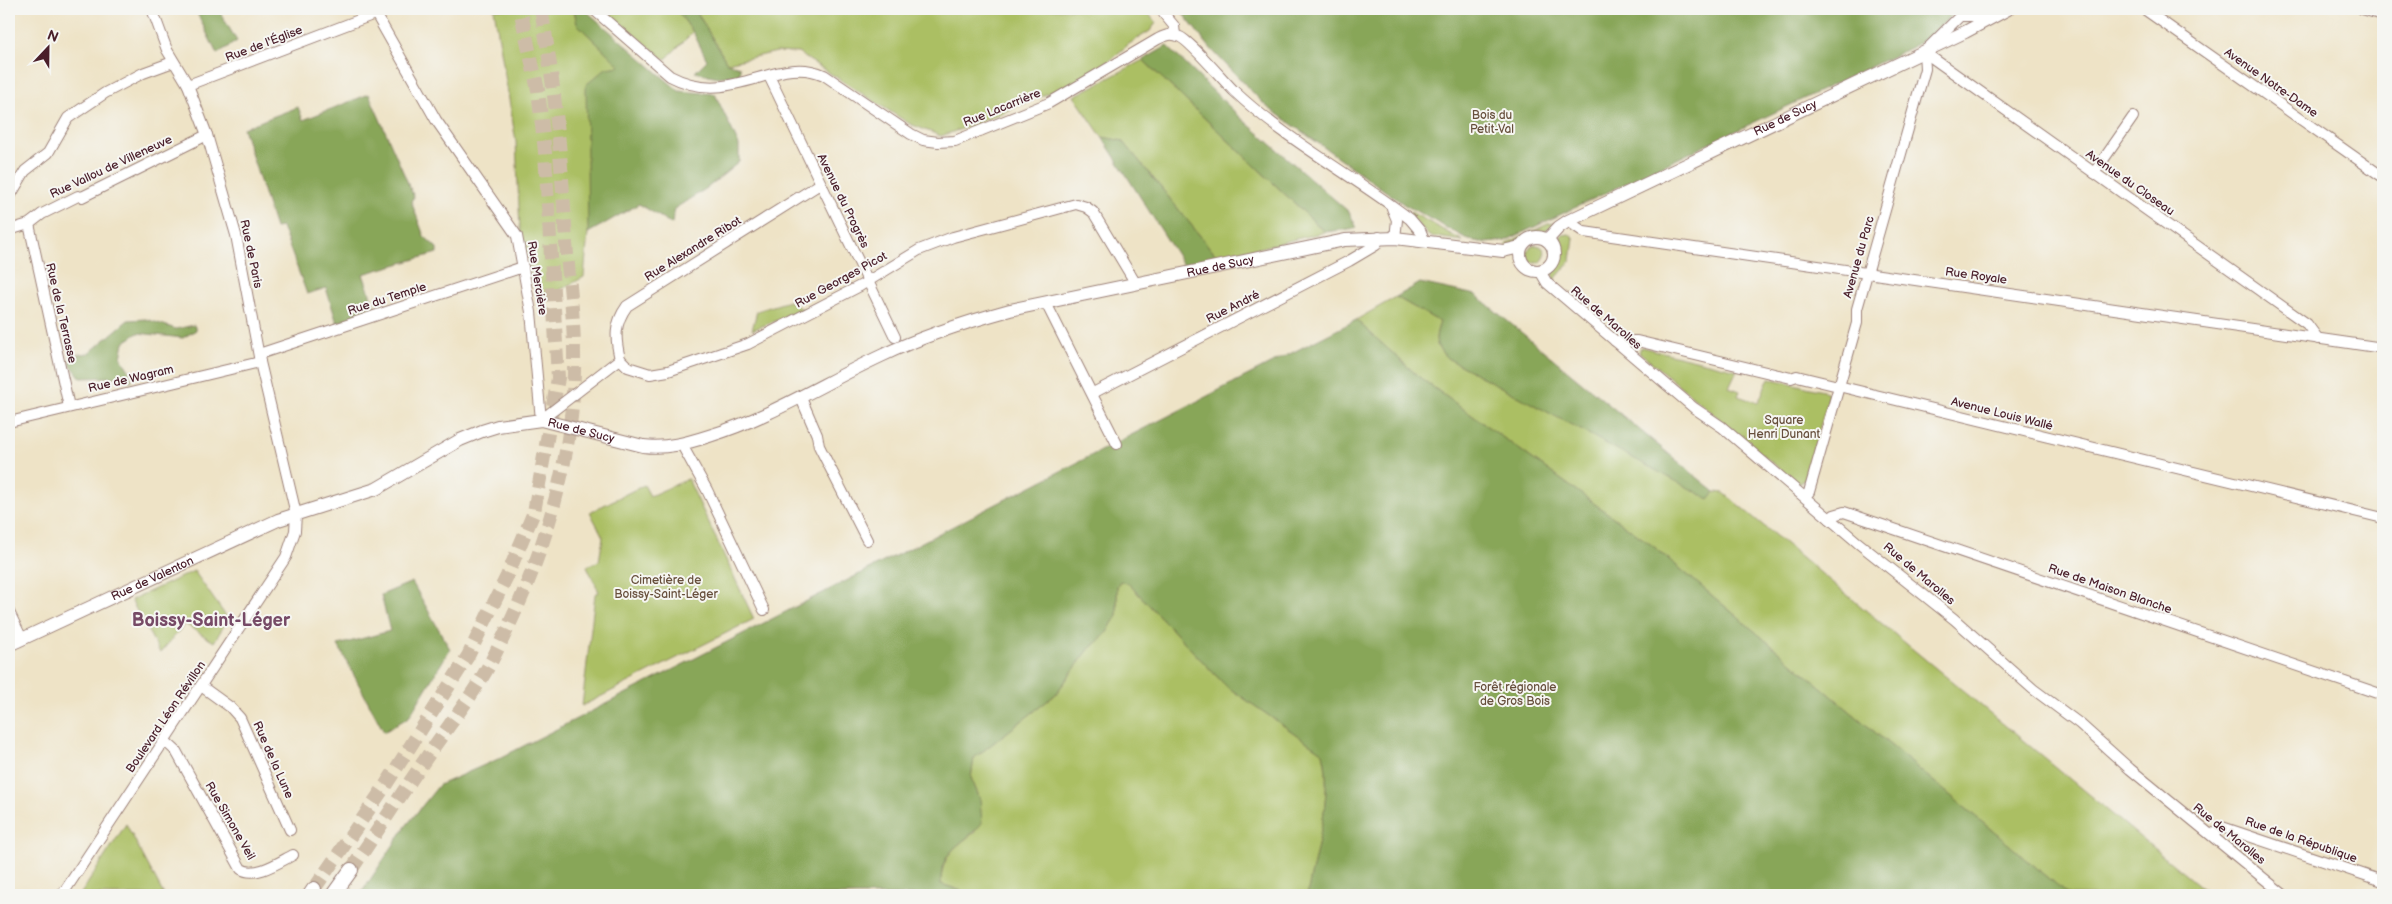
<svg xmlns="http://www.w3.org/2000/svg" width="2392" height="904" font-family="'Balsamiq Sans',sans-serif">
  <rect width="100%" height="100%" fill="#f6f6f2"/>
  <filter id="ink" filterUnits="userSpaceOnUse"><feTurbulence type="fractalNoise" baseFrequency=".02" numOctaves="2"/><feDisplacementMap in="SourceGraphic" scale="10" xChannelSelector="R" yChannelSelector="G"/><feConvolveMatrix kernelMatrix="1 2 1 2 8 2 1 2 1" color-interpolation-filters="sRGB"/></filter>
  <filter id="wash" filterUnits="userSpaceOnUse"><feTurbulence type="fractalNoise" baseFrequency=".0096" numOctaves="4" result="noise"/><feDisplacementMap in="SourceGraphic" scale="20" xChannelSelector="R" yChannelSelector="G"/><feGaussianBlur stdDeviation="1.12" result="paint"/><feColorMatrix in="noise" values="0 0 0 0 0 0 0 0 0 0 0 0 0 0 0 0 0 1.4 0 .05"/><feComposite in="paint" operator="in"/></filter>
  <g filter="url(#wash)">
    <rect width="100%" height="100%" fill="#eee3c6"/>
    <g fill="#abbf63" stroke="#7a6f47">
      <path d="M 494,9 L 574,9 L 577,24 L 621,66 L 588,233 L 584,277 L 538,302 L 520,230 L 516,142 Z"/>
      <path d="M 604,9 L 676,9 L 693,32 L 665,60 Z"/>
      <path d="M 695,9 L 1145,9 L 1156,23 L 1150,31 L 1129,44 L 1094,74 L 970,126 L 941,136 L 910,124 L 798,53 L 777,52 L 727,63 Z"/>
      <path d="M 1143,60 L 1325,232 L 1218,258 L 1123,141 L 1102,137 L 1074,96 Z"/>
      <path d="M 1411,212 L 1463,241 L 1429,236 L 1409,215 Z"/>
      <path d="M 1555,223 C 1542,237 1540,229 1527,235 C 1519,240 1515,244 1506,246 L 1507,243 L 1548,224 Z"/>
      <path d="M 1569,234 L 1574,238 L 1571,261 L 1554,280 C 1550,271 1559,266 1560,256 C 1561,248 1557,242 1562,235 Z"/>
      <circle cx="1536" cy="254" r="9"/>
      <path d="M 1396,297 L 1440,322 C 1434,340 1434,344 1447,358 L 1709,498 L 1715,492 L 1724,493 L 2210,895 L 2069,895 L 1653,546 L 1419,377 L 1356,320 Z"/>
      <path d="M 789,301 L 804,310 L 752,330 L 757,311 Z"/>
      <path d="M 1641,347 L 1737,370 L 1729,387 L 1740,391 L 1738,396 L 1758,403 L 1769,378 L 1827,392 L 1829,395 L 1805,480 L 1798,484 L 1639,352 Z"/>
      <path d="M 688,479 L 754,619 L 582,706 L 595,594 L 599,592 L 587,566 L 599,561 L 603,537 L 590,512 L 644,485 L 650,496 Z"/>
      <path d="M 194,571 L 228,619 L 214,642 L 185,624 L 160,653 L 131,600 Z"/>
      <path d="M 1120,580 L 1129,584 L 1226,686 L 1323,753 C 1334,793 1315,855 1307,895 L 974,895 L 941,884 C 941,857 954,847 975,832 L 980,799 L 971,778 L 974,758 L 1055,695 L 1089,649 L 1106,634 L 1117,615 L 1117,586 Z"/>
      <path d="M 126,824 L 164,895 L 80,895 Z"/>
    </g>
    <g fill="#88a659" stroke="#696242">
      <path d="M 195,9 L 218,9 L 237,41 L 217,54 Z"/>
      <path d="M 574,9 L 584,9 L 679,91 L 715,94 L 739,145 L 739,162 L 707,188 L 674,209 L 672,224 L 639,204 L 588,233 L 586,85 L 606,68 L 620,66 L 577,24 Z"/>
      <path d="M 676,9 L 695,9 L 727,63 L 740,67 L 740,75 L 718,77 L 695,72 L 707,60 L 693,32 Z"/>
      <path d="M 1179,9 L 1958,9 L 1931,35 L 1910,48 L 1505,241 L 1486,243 L 1469,240 L 1405,205 L 1266,106 L 1211,49 Z"/>
      <path d="M 1167,46 L 1241,118 L 1349,212 L 1357,228 L 1325,232 L 1143,60 Z"/>
      <path d="M 369,94 L 414,197 L 411,201 L 424,236 L 437,248 L 437,253 L 363,274 L 376,311 L 337,323 L 326,288 L 307,294 L 282,227 L 275,228 L 243,128 L 298,107 L 303,120 Z"/>
      <path d="M 1102,137 L 1123,141 L 1218,258 L 1184,266 Z"/>
      <path d="M 1420,283 L 1476,295 L 1715,492 L 1709,499 L 1447,358 C 1434,344 1434,340 1440,322 L 1396,297 Z"/>
      <path d="M 146,319 L 176,329 L 194,325 L 196,330 L 183,338 L 138,333 L 124,342 L 121,358 L 129,370 L 132,381 L 115,377 L 81,378 L 70,364 L 72,355 L 89,353 L 128,320 Z"/>
      <path d="M 1356,320 L 1419,377 L 1653,546 L 2069,895 L 1307,895 C 1315,855 1334,793 1323,753 L 1226,686 L 1129,584 L 1120,581 L 1117,586 L 1117,615 L 1106,634 L 1089,649 L 1055,695 L 974,758 L 971,778 L 980,799 L 982,823 C 963,846 940,848 941,884 L 974,895 L 360,895 L 406,826 L 439,785 L 498,759 Z"/>
      <path d="M 412,582 L 450,649 L 409,717 L 384,732 L 338,645 L 390,631 L 381,595 Z"/>
    </g>
  </g>
  <g filter="url(#ink)">
    <g fill="none" stroke-linecap="round" stroke-linejoin="round">
      <g stroke="#cdbca7" stroke-width="14" stroke-dasharray="14 7" stroke-linecap="butt">
        <path d="M 351,870 C 378,830 404,790 431,751 C 454,718 480,686 497,650 C 543,559 576,457 574,353 C 574,317 569,280 566,243 C 562,164 555,86 541,9"/>
        <path d="M 314,889 L 383,789 L 468,656 L 507,576 L 534,512 L 558,378 L 545,152 L 538,90 L 520,9"/>
      </g>
      <g stroke="#9c8178" stroke-width="12">
        <g id="minor">
          <path d="M 593,9 L 670,76 C 732,109 776,53 824,75 L 911,134 L 923,140 L 938,142 L 955,141 L 1049,103 L 1158,39 C 1166,35 1172,33 1180,37 C 1190,41 1223,80 1234,91 C 1287,141 1353,175 1410,219 L 1421,232 L 1425,242"/>
          <path d="M 1160,9 L 1174,26 L 1175,35"/>
          <path d="M 2144,9 L 2383,177"/>
          <path d="M 2362,9 L 2383,15"/>
          <path d="M 376,14 L 436,120 L 517,236 L 531,312 L 541,420 L 620,359"/>
          <path d="M 1928,48 L 1967,9"/>
          <path d="M 1924,52 L 2307,324 L 2318,339"/>
          <path d="M 769,76 L 895,337"/>
          <path d="M 188,85 L 388,9"/>
          <path d="M 2094,173 L 2133,117"/>
          <path d="M 9,198 L 25,171 L 48,153 L 68,118 L 105,93 L 143,73 L 173,62"/>
          <path d="M 1392,208 L 1397,220 L 1395,238"/>
          <path d="M 1568,221 L 1584,232 L 2383,348"/>
          <path d="M 29,224 L 69,407"/>
          <path d="M 9,230 L 29,224 L 42,214 L 78,196 L 82,197 L 207,135"/>
          <path d="M 1540,271 L 1547,283 L 1694,408 L 1722,427 L 1857,542 L 1954,619 L 2033,689 L 2080,724 L 2130,769 L 2284,895"/>
          <path d="M 1046,303 L 1117,444"/>
          <path d="M 1615,341 L 1637,341 L 1791,378 L 1797,376 L 2383,518"/>
          <path d="M 259,354 L 523,267"/>
          <path d="M 620,359 L 628,367 L 650,374 L 668,371 L 748,344 L 860,286 L 919,250 L 953,237 L 1076,204 L 1086,207 L 1093,212 L 1136,284"/>
          <path d="M 620,359 C 615,338 614,324 627,306 L 820,184"/>
          <path d="M 1093,393 L 1349,261 L 1376,245 L 1379,237"/>
          <path d="M 801,398 L 817,435 L 819,446 L 867,540"/>
          <path d="M 9,422 L 260,362"/>
          <path d="M 682,445 L 707,490 L 764,610"/>
          <path d="M 1805,497 L 1809,492 L 1857,323 L 1857,309 L 1925,69 L 1924,52"/>
          <path d="M 1830,519 L 1834,515 L 1844,512 L 2383,695"/>
          <path d="M 9,612 L 22,639"/>
          <path d="M 201,686 L 230,707 L 240,718 L 290,830"/>
          <path d="M 165,741 L 176,751 L 241,869 C 256,878 279,862 293,855"/>
          <path d="M 2212,835 L 2222,827 L 2383,881"/>
          <path d="M 62,895 L 286,557 L 295,531 L 296,514 L 260,362 L 236,235 L 207,135 L 188,85 L 167,50 L 152,9"/>
        </g>
      </g>
      <g stroke="#9c8178" stroke-width="14">
        <g id="major">
          <path d="M 1961,15 L 1995,15"/>
          <circle cx="1537" cy="254" r="17"/>
          <path id="s1" d="M 1547,240 L 1559,227 L 1568,221 L 1965,32 L 2008,9"/>
          <path id="s2" d="M 9,645 L 278,520 L 376,489 L 460,440 L 482,431 L 498,426 L 541,420 L 643,446 C 666,449 687,443 709,436 C 771,417 823,383 881,356 C 918,338 970,321 1010,310 L 1345,240 L 1395,238 L 1503,251 L 1520,247"/>
        </g>
      </g>
      <g stroke="#9c8178" stroke-width="16">
        <g id="highway">
          <path d="M 310,895 L 314,889"/>
          <path d="M 333,895 L 351,870"/>
        </g>
      </g>
      <use href="#minor" stroke="#fff" stroke-width="10"/>
      <use href="#major" stroke="#fff" stroke-width="12"/>
      <use href="#highway" stroke="#fff" stroke-width="14"/>
    </g>
  </g>
  <g text-anchor="middle" dominant-baseline="central" stroke-width="4" stroke-linejoin="round" paint-order="stroke">
    <g font-size="12" fill="#4a1f2b" stroke="#f6f6f2">
      <text transform="translate(264 44) rotate(-21)">Rue de l'Église</text>
      <text transform="translate(2271 83) rotate(35)">Avenue Notre-Dame</text>
      <text transform="translate(1002 108) rotate(-22)">Rue Lacarrière</text>
      <text stroke="none"><textPath href="#s1" startOffset="269">Rue de Sucy</textPath></text>
      <text transform="translate(111 167) rotate(-25)">Rue Vallou de Villeneuve</text>
      <text transform="translate(2130 183) rotate(35)">Avenue du Closeau</text>
      <text transform="translate(843 201) rotate(64)">Avenue du Progrès</text>
      <text transform="translate(693 249) rotate(-32)">Rue Alexandre Ribot</text>
      <text transform="translate(251 254) rotate(78)">Rue de Paris</text>
      <text transform="translate(1859 257) rotate(-74)">Avenue du Parc</text>
      <text stroke="none"><textPath href="#s2" startOffset="1295">Rue de Sucy</textPath></text>
      <text transform="translate(1976 276) rotate(8)">Rue Royale</text>
      <text transform="translate(537 278) rotate(81)">Rue Mercière</text>
      <text transform="translate(841 280) rotate(-29)">Rue Georges Picot</text>
      <text transform="translate(387 299) rotate(-18)">Rue du Temple</text>
      <text transform="translate(1233 307) rotate(-27)">Rue André</text>
      <text transform="translate(61 313) rotate(77)">Rue de la Terrasse</text>
      <text transform="translate(1606 318) rotate(41)">Rue de Marolles</text>
      <text transform="translate(131 379) rotate(-13)">Rue de Wagram</text>
      <text transform="translate(2002 414) rotate(14)">Avenue Louis Wallé</text>
      <text stroke="none"><textPath href="#s2" startOffset="622">Rue de Sucy</textPath></text>
      <text transform="translate(1919 574) rotate(40)">Rue de Marolles</text>
      <text stroke="none"><textPath href="#s2" startOffset="158">Rue de Valenton</textPath></text>
      <text transform="translate(2110 589) rotate(19)">Rue de Maison Blanche</text>
      <text transform="translate(166 717) rotate(-56)">Boulevard Léon Révillon</text>
      <text transform="translate(273 760) rotate(66)">Rue de la Lune</text>
      <text transform="translate(230 821) rotate(60)">Rue Simone Veil</text>
      <text transform="translate(2229 834) rotate(39)">Rue de Marolles</text>
      <text transform="translate(2301 840) rotate(19)">Rue de la République</text>
    </g>
    <g font-size="12" fill="#674f3c" stroke="#f6f6f2">
      <text x="1492" y="115">Bois du<tspan x="1492" dy="14">Petit-Val</tspan></text>
      <text x="1784" y="420">Square<tspan x="1784" dy="14">Henri Dunant</tspan></text>
      <text x="666" y="580">Cimetière de<tspan x="666" dy="14">Boissy-Saint-Léger</tspan></text>
      <text x="1515" y="687">Forêt régionale<tspan x="1515" dy="14">de Gros Bois</tspan></text>
    </g>
    <g font-size="18" font-weight="bold" fill="#764a66" stroke="#f6f6f2">
      <text x="211" y="620">Boissy-Saint-Léger</text>
    </g>
  </g>
  <rect width="2392" height="904" fill="none" stroke="#f6f6f2" stroke-width="30"/>
  <g transform="translate(48 48) rotate(22)" stroke="#f6f6f2" stroke-width="4" paint-order="stroke">
  <path d="M0-4L9 19L0 12L-9 19Z" fill="#4a1f2b"/>
  <text y="-8" font-size="14" font-weight="bold" text-anchor="middle" fill="#4a1f2b">N</text>
  </g>
</svg>
